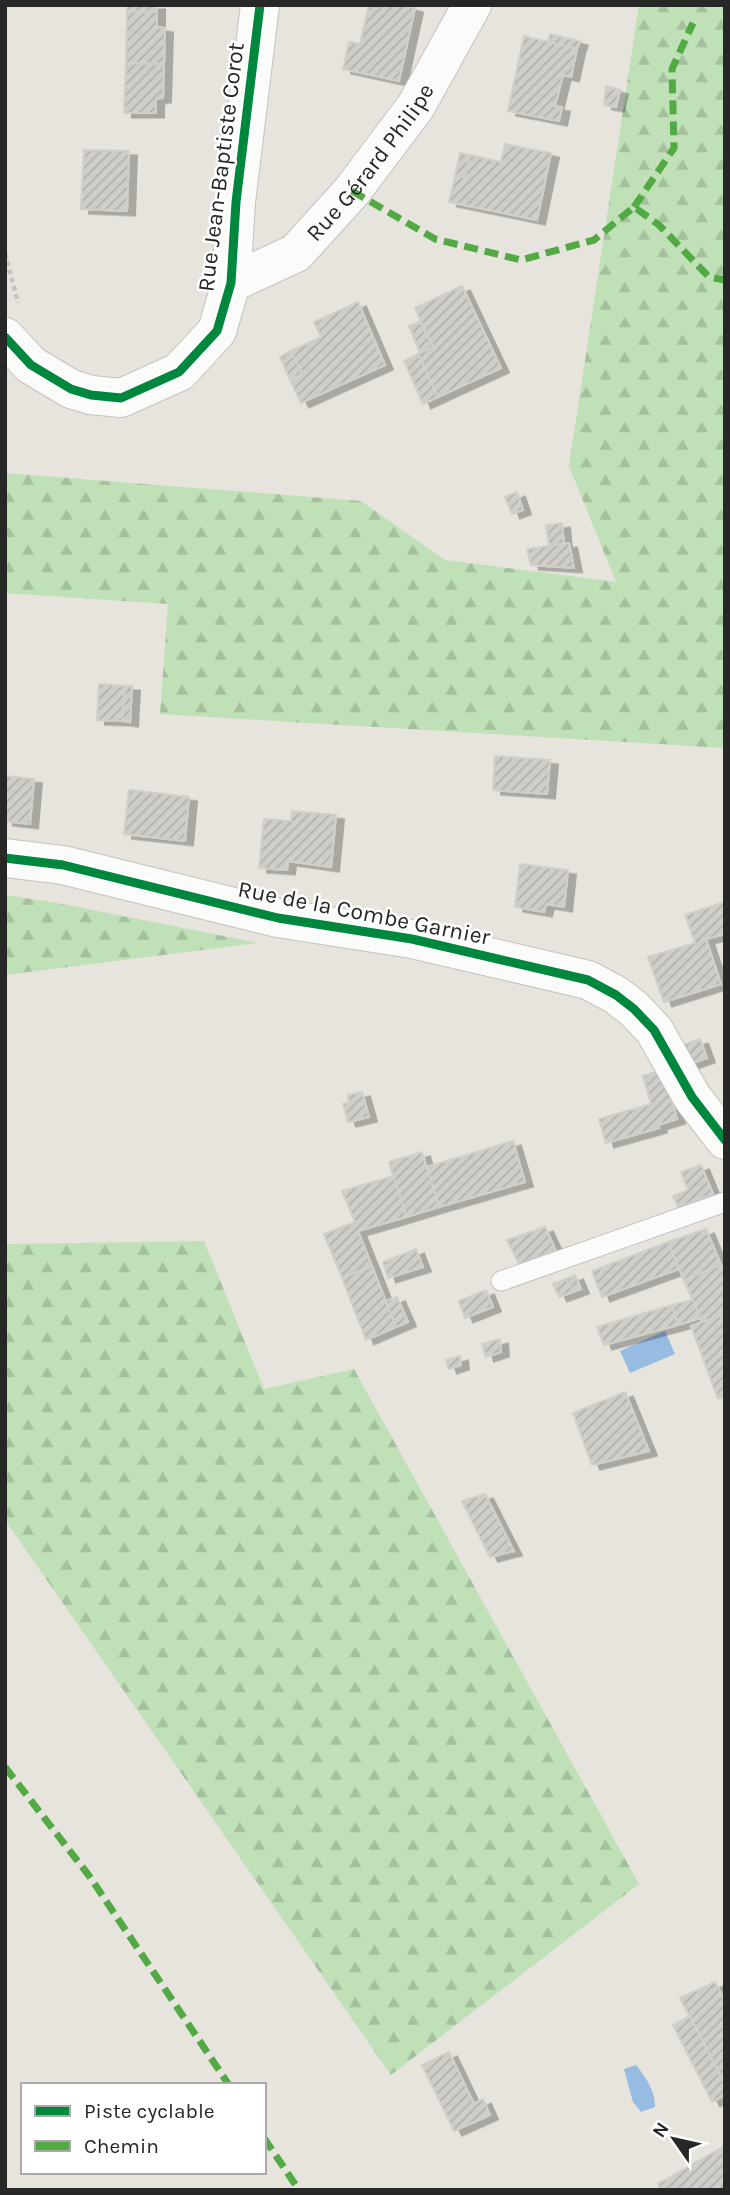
<svg xmlns="http://www.w3.org/2000/svg" width="730" height="2195" font-family="Karla,sans-serif">
  <defs>
    <pattern id="forest-firs" width="22" height="20" patternUnits="userSpaceOnUse" patternTransform="scale(1.75)"><rect width="22" height="20" fill="#c0e0b7"/><path d="M5 1l3.5 6h-7zM16 11l3.5 6h-7z" fill="#a5c09d"/></pattern>
    <pattern id="building-hatch" width="6" height="6" patternUnits="userSpaceOnUse" patternTransform="scale(1.75)"><rect width="6" height="6" fill="#cecdc8"/><path d="M-1 1l2-2M0 6l6-6M5 7l2-2" fill="none" stroke="#b1b0ac"/></pattern>
    <filter id="shadow"><feDropShadow dx="8" dy="4.5" stdDeviation="0" flood-color="#0004"/></filter>
  </defs>
  <rect width="100%" height="100%" fill="#e6e4dc"/>
  <g fill="url(#forest-firs)">
    <path d="M 639,5 L 725,5 L 725,748 L 160,714 L 168,604 L 5,593 L 5,473 L 361,501 L 445,560 L 616,582 L 569,466 Z"/>
    <path d="M 5,895 L 52,902 L 258,943 L 5,975 Z"/>
    <path d="M 204,1241 L 264,1389 L 354,1369 L 639,1884 L 391,2075 L 5,1520 L 5,1244 Z"/>
  </g>
  <g fill="#96bce2">
    <path d="M 665,1331 L 675,1354 L 630,1373 L 620,1351 Z"/>
    <path d="M 636,2065 C 646,2078 655,2090 655,2107 L 641,2112 L 633,2102 L 624,2069 Z"/>
  </g>
  <g fill="url(#building-hatch)" stroke="#d1cfc9" stroke-width="2" filter="url(#shadow)">
    <path d="M 127,5 L 157,5 L 157,12 L 127,11 Z"/>
    <path d="M 369,5 L 404,5 L 415,8 L 399,81 L 343,69 L 349,42 L 360,44 Z"/>
    <path d="M 127,11 L 157,12 L 157,27 L 165,28 L 164,64 L 126,63 Z"/>
    <path d="M 550,34 L 580,41 L 577,49 L 548,42 Z"/>
    <path d="M 524,36 L 577,49 L 571,77 L 563,75 L 555,106 L 562,107 L 559,121 L 508,111 Z"/>
    <path d="M 126,63 L 164,64 L 163,98 L 156,99 L 156,113 L 124,113 Z"/>
    <path d="M 606,86 L 620,90 L 616,107 L 604,105 Z"/>
    <path d="M 505,144 L 551,153 L 537,220 L 449,202 L 455,176 L 465,177 L 470,155 L 501,162 Z"/>
    <path d="M 84,150 L 129,151 L 127,211 L 81,209 Z"/>
    <path d="M 460,153 L 470,155 L 465,177 L 455,176 Z"/>
    <path d="M 462,286 L 501,368 L 438,397 L 418,354 L 433,347 L 415,308 Z"/>
    <path d="M 358,302 L 385,365 L 301,403 L 290,380 L 302,374 L 291,351 L 321,337 L 314,322 Z"/>
    <path d="M 420,321 L 433,347 L 420,353 L 409,326 Z"/>
    <path d="M 291,351 L 302,374 L 290,380 L 280,357 Z"/>
    <path d="M 418,354 L 438,397 L 423,404 L 404,361 Z"/>
    <path d="M 517,492 L 523,510 L 512,514 L 505,497 Z"/>
    <path d="M 562,523 L 564,544 L 549,546 L 546,525 Z"/>
    <path d="M 569,543 L 574,568 L 531,565 L 527,549 Z"/>
    <path d="M 99,684 L 125,686 L 122,721 L 97,720 Z"/>
    <path d="M 125,686 L 132,686 L 130,722 L 122,721 Z"/>
    <path d="M 495,756 L 550,760 L 547,794 L 493,790 Z"/>
    <path d="M 5,776 L 34,779 L 30,824 L 5,821 Z"/>
    <path d="M 129,790 L 189,797 L 185,841 L 124,834 Z"/>
    <path d="M 292,811 L 336,815 L 331,867 L 288,861 L 287,870 L 259,868 L 264,819 L 291,821 Z"/>
    <path d="M 520,864 L 568,870 L 564,907 L 546,904 L 544,912 L 515,907 Z"/>
    <path d="M 725,902 L 725,934 L 706,939 L 721,984 L 664,1002 L 648,957 L 695,943 L 685,915 Z"/>
    <path d="M 700,1039 L 707,1058 L 687,1065 L 680,1046 Z"/>
    <path d="M 663,1070 L 677,1119 L 658,1125 L 659,1128 L 606,1143 L 599,1119 L 651,1104 L 643,1076 Z"/>
    <path d="M 362,1092 L 369,1117 L 348,1122 L 343,1104 L 349,1102 L 348,1095 Z"/>
    <path d="M 513,1141 L 525,1182 L 439,1207 L 427,1167 Z"/>
    <path d="M 422,1152 L 439,1207 L 406,1217 L 389,1162 Z"/>
    <path d="M 701,1165 L 713,1194 L 678,1207 L 673,1196 L 688,1190 L 681,1172 Z"/>
    <path d="M 394,1176 L 406,1217 L 358,1231 L 372,1266 L 342,1278 L 324,1234 L 355,1222 L 342,1191 Z"/>
    <path d="M 545,1227 L 556,1251 L 519,1264 L 507,1240 Z"/>
    <path d="M 706,1229 L 721,1265 L 684,1280 L 668,1242 Z"/>
    <path d="M 668,1242 L 679,1269 L 602,1297 L 592,1271 Z"/>
    <path d="M 416,1249 L 423,1267 L 388,1278 L 383,1262 Z"/>
    <path d="M 721,1265 L 725,1273 L 725,1314 L 702,1322 L 684,1280 Z"/>
    <path d="M 372,1266 L 396,1327 L 366,1340 L 342,1278 Z"/>
    <path d="M 575,1275 L 581,1289 L 573,1292 L 566,1279 Z"/>
    <path d="M 566,1279 L 573,1292 L 559,1297 L 553,1284 Z"/>
    <path d="M 486,1290 L 493,1307 L 465,1318 L 459,1301 Z"/>
    <path d="M 397,1297 L 408,1322 L 396,1327 L 386,1301 Z"/>
    <path d="M 693,1300 L 700,1318 L 678,1325 L 672,1305 Z"/>
    <path d="M 672,1305 L 678,1325 L 604,1345 L 597,1327 Z"/>
    <path d="M 725,1314 L 725,1396 L 718,1399 L 691,1326 Z"/>
    <path d="M 500,1339 L 501,1352 L 486,1357 L 482,1344 Z"/>
    <path d="M 460,1356 L 461,1365 L 449,1369 L 446,1360 Z"/>
    <path d="M 625,1392 L 649,1451 L 592,1465 L 573,1413 Z"/>
    <path d="M 485,1494 L 514,1551 L 490,1557 L 462,1501 Z"/>
    <path d="M 715,1982 L 725,2001 L 725,2085 L 680,1998 Z"/>
    <path d="M 690,2016 L 725,2085 L 725,2095 L 712,2102 L 673,2025 Z"/>
    <path d="M 449,2052 L 474,2104 L 483,2099 L 490,2115 L 454,2131 L 422,2065 Z"/>
    <path d="M 723,2147 L 725,2150 L 725,2190 L 661,2190 L 658,2184 Z"/>
  </g>
  <g fill="none" stroke-linecap="round" stroke-linejoin="round">
    <g stroke="#c4c2c2" stroke-width="21">
      <path id="service" d="M 501,1281 L 725,1202"/>
    </g>
    <g stroke="#c4c2c2" stroke-width="40">
      <g id="minor">
        <path id="s1" d="M 231,283 L 296,253 L 352,191 L 416,106 L 472,5"/>
        <path d="M 5,337 L 31,365 L 71,389 L 91,395 L 121,398 L 179,372 L 217,331 L 231,283 L 236,202 L 260,5"/>
        <path d="M 5,858 L 63,865 L 278,918 L 412,939 L 588,980 L 616,995 L 634,1009 L 654,1030 L 692,1097 L 725,1140"/>
      </g>
    </g>
    <path stroke="#c4c3c2" stroke-width="4.5" stroke-dasharray="5 3.5" stroke-linecap="butt" d="M 5,253 L 18,303"/>
    <use href="#service" stroke="#fbfbfa" stroke-width="19"/>
    <use href="#minor" stroke="#fbfbfa" stroke-width="38"/>
    <g stroke="#53aa44" stroke-width="7" stroke-dasharray="14 7" stroke-linecap="butt">
      <path d="M 352,191 L 435,239 L 521,260 L 594,240 L 634,207 L 659,225 L 709,277 L 725,280"/>
      <path d="M 634,207 L 674,148 L 672,69 L 693,23"/>
      <path d="M 5,1767 L 90,1877 L 229,2085"/>
      <path d="M 264,2138 L 299,2190"/>
    </g>
    <g stroke="#fff" stroke-width="13">
      <g id="cycleway">
        <path d="M 5,337 L 31,365 L 71,389 L 91,395 L 121,398 L 179,372 L 217,331 L 231,283 L 236,202 L 260,5"/>
        <path d="M 5,858 L 63,865 L 278,918 L 412,939 L 588,980 L 616,995 L 634,1009 L 654,1030 L 692,1097 L 725,1140"/>
      </g>
    </g>
    <use href="#cycleway" stroke="#00873e" stroke-width="9"/>
  </g>
  <g text-anchor="middle" dominant-baseline="central" stroke-width="5" stroke-linejoin="round" paint-order="stroke">
    <g font-size="23" fill="#272727" stroke="#fff">
      <text stroke="none"><textPath href="#s1" startOffset="189">Rue Gérard Philipe</textPath></text>
      <text transform="translate(221 167) rotate(-83)">Rue Jean-Baptiste Corot</text>
      <text transform="translate(364 913) rotate(11)">Rue de la Combe Garnier</text>
    </g>
  </g>
  <rect width="730" height="2195" fill="none" stroke="#272727" stroke-width="14"/>
  <rect x="21" y="2083" width="245" height="91" fill="#ffffff" stroke="#a9a9a9" stroke-width="2"/>
  <rect x="35" y="2106" width="35" height="10" fill="#00873e" stroke="#a9a9a9" stroke-width="2"/>
  <text x="84" y="2118" font-size="21" fill="#272727">Piste cyclable</text>
  <rect x="35" y="2141" width="35" height="10" fill="#53aa44" stroke="#a9a9a9" stroke-width="2"/>
  <text x="84" y="2153" font-size="21" fill="#272727">Chemin</text>
  <g transform="translate(674 2139) rotate(304)" stroke="#ffffff" stroke-width="5" paint-order="stroke">
  <path d="M0-5L12 26L0 18L-12 26Z" fill="#272727"/>
  <text y="-10" font-size="19" font-weight="bold" text-anchor="middle" fill="#272727">N</text>
  </g>
</svg>
